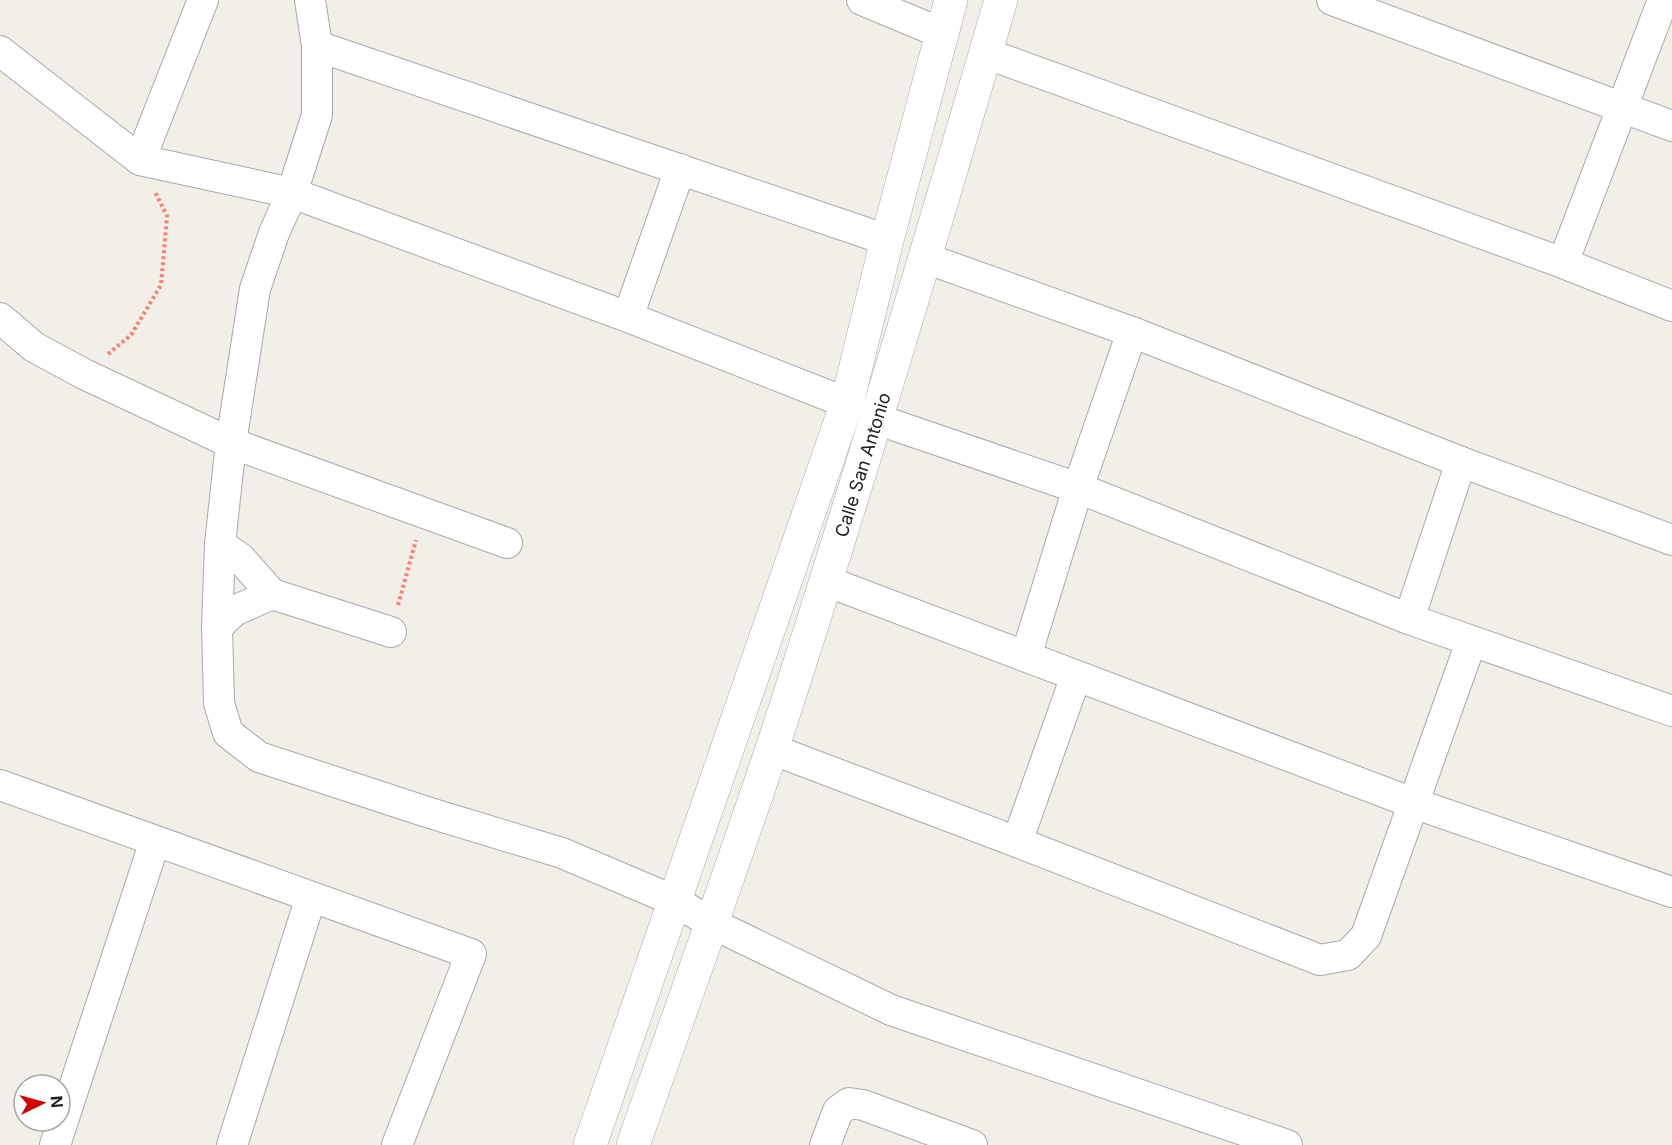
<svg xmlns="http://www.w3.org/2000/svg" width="1672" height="1145" font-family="Inter,sans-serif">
  <rect width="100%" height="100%" fill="#f2efe9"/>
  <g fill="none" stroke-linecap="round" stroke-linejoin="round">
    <g stroke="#a9a9a9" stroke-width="32">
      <g id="minor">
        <path d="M 310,0 L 317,46 L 317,115 L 292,193 L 274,233 L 255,289 L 231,443 L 220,544 L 217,627 L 219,703 L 228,733 L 259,757 L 430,813 L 562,853 L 675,901 L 711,923 L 891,1010 L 1287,1145"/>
        <path d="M 862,0 L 941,33"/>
        <path d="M 1332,0 L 1672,126"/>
        <path d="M 317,46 L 887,240"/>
        <path d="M 0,51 L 140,160 L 292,193 L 628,317 L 847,403"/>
        <path d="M 985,53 L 1563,263 L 1672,306"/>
        <path d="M 140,160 L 203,0"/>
        <path d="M 925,258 L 1132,332 L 1461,462 L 1672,540"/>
        <path d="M 1563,263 L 1663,0"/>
        <path d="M 628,317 L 680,169"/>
        <path d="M 0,318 L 34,347 L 84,374 L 231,443 L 507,543"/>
        <path d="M 1132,332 L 1078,488 L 1409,619 L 1672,711"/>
        <path d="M 876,419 L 1078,488 L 1026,656"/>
        <path d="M 220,544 L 240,558 L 272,594"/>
        <path d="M 826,581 L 1413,803 L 1672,892"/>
        <path d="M 1409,619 L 1461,462"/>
        <path d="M 217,627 L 234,611 L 272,594 L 391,632"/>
        <path d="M 771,749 L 1017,842 L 1076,676"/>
        <path d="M 0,785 L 471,954 L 397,1145"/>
        <path d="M 1017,842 L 1320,960 L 1348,955 L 1366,936 L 1471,642"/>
        <path d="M 55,1145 L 155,841"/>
        <path d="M 232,1145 L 311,897"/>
        <path d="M 825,1145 L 838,1111 L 849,1103 L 863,1105 L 972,1145"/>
      </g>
    </g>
    <g stroke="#a9a9a9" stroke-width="34">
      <g id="tertiary">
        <path d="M 590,1145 L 847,403 L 887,240 L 951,0"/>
        <path id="s1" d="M 633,1145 C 680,1012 728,880 773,746 C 854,499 928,250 1001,0"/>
      </g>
    </g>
    <g stroke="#fa8072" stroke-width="4" stroke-dasharray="3 3" stroke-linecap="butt">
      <path d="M 108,354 L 131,335 L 161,285 L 167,216 L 155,192"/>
      <path d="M 398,605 L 416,540"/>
    </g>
    <use href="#minor" stroke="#fff" stroke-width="30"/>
    <use href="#tertiary" stroke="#fff" stroke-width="33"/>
  </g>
  <g text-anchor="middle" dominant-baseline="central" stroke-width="4.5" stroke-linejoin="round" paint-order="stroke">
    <g font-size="18" fill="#222" stroke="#fff">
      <text stroke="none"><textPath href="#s1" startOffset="718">Calle San Antonio</textPath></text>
    </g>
  </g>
  <g transform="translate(42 1103) rotate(85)"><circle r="28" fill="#ffffff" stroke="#a7a7a7" stroke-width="1.5"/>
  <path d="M0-4.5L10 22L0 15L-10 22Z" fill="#d40000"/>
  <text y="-9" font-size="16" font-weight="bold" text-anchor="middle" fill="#222222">N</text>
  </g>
</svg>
